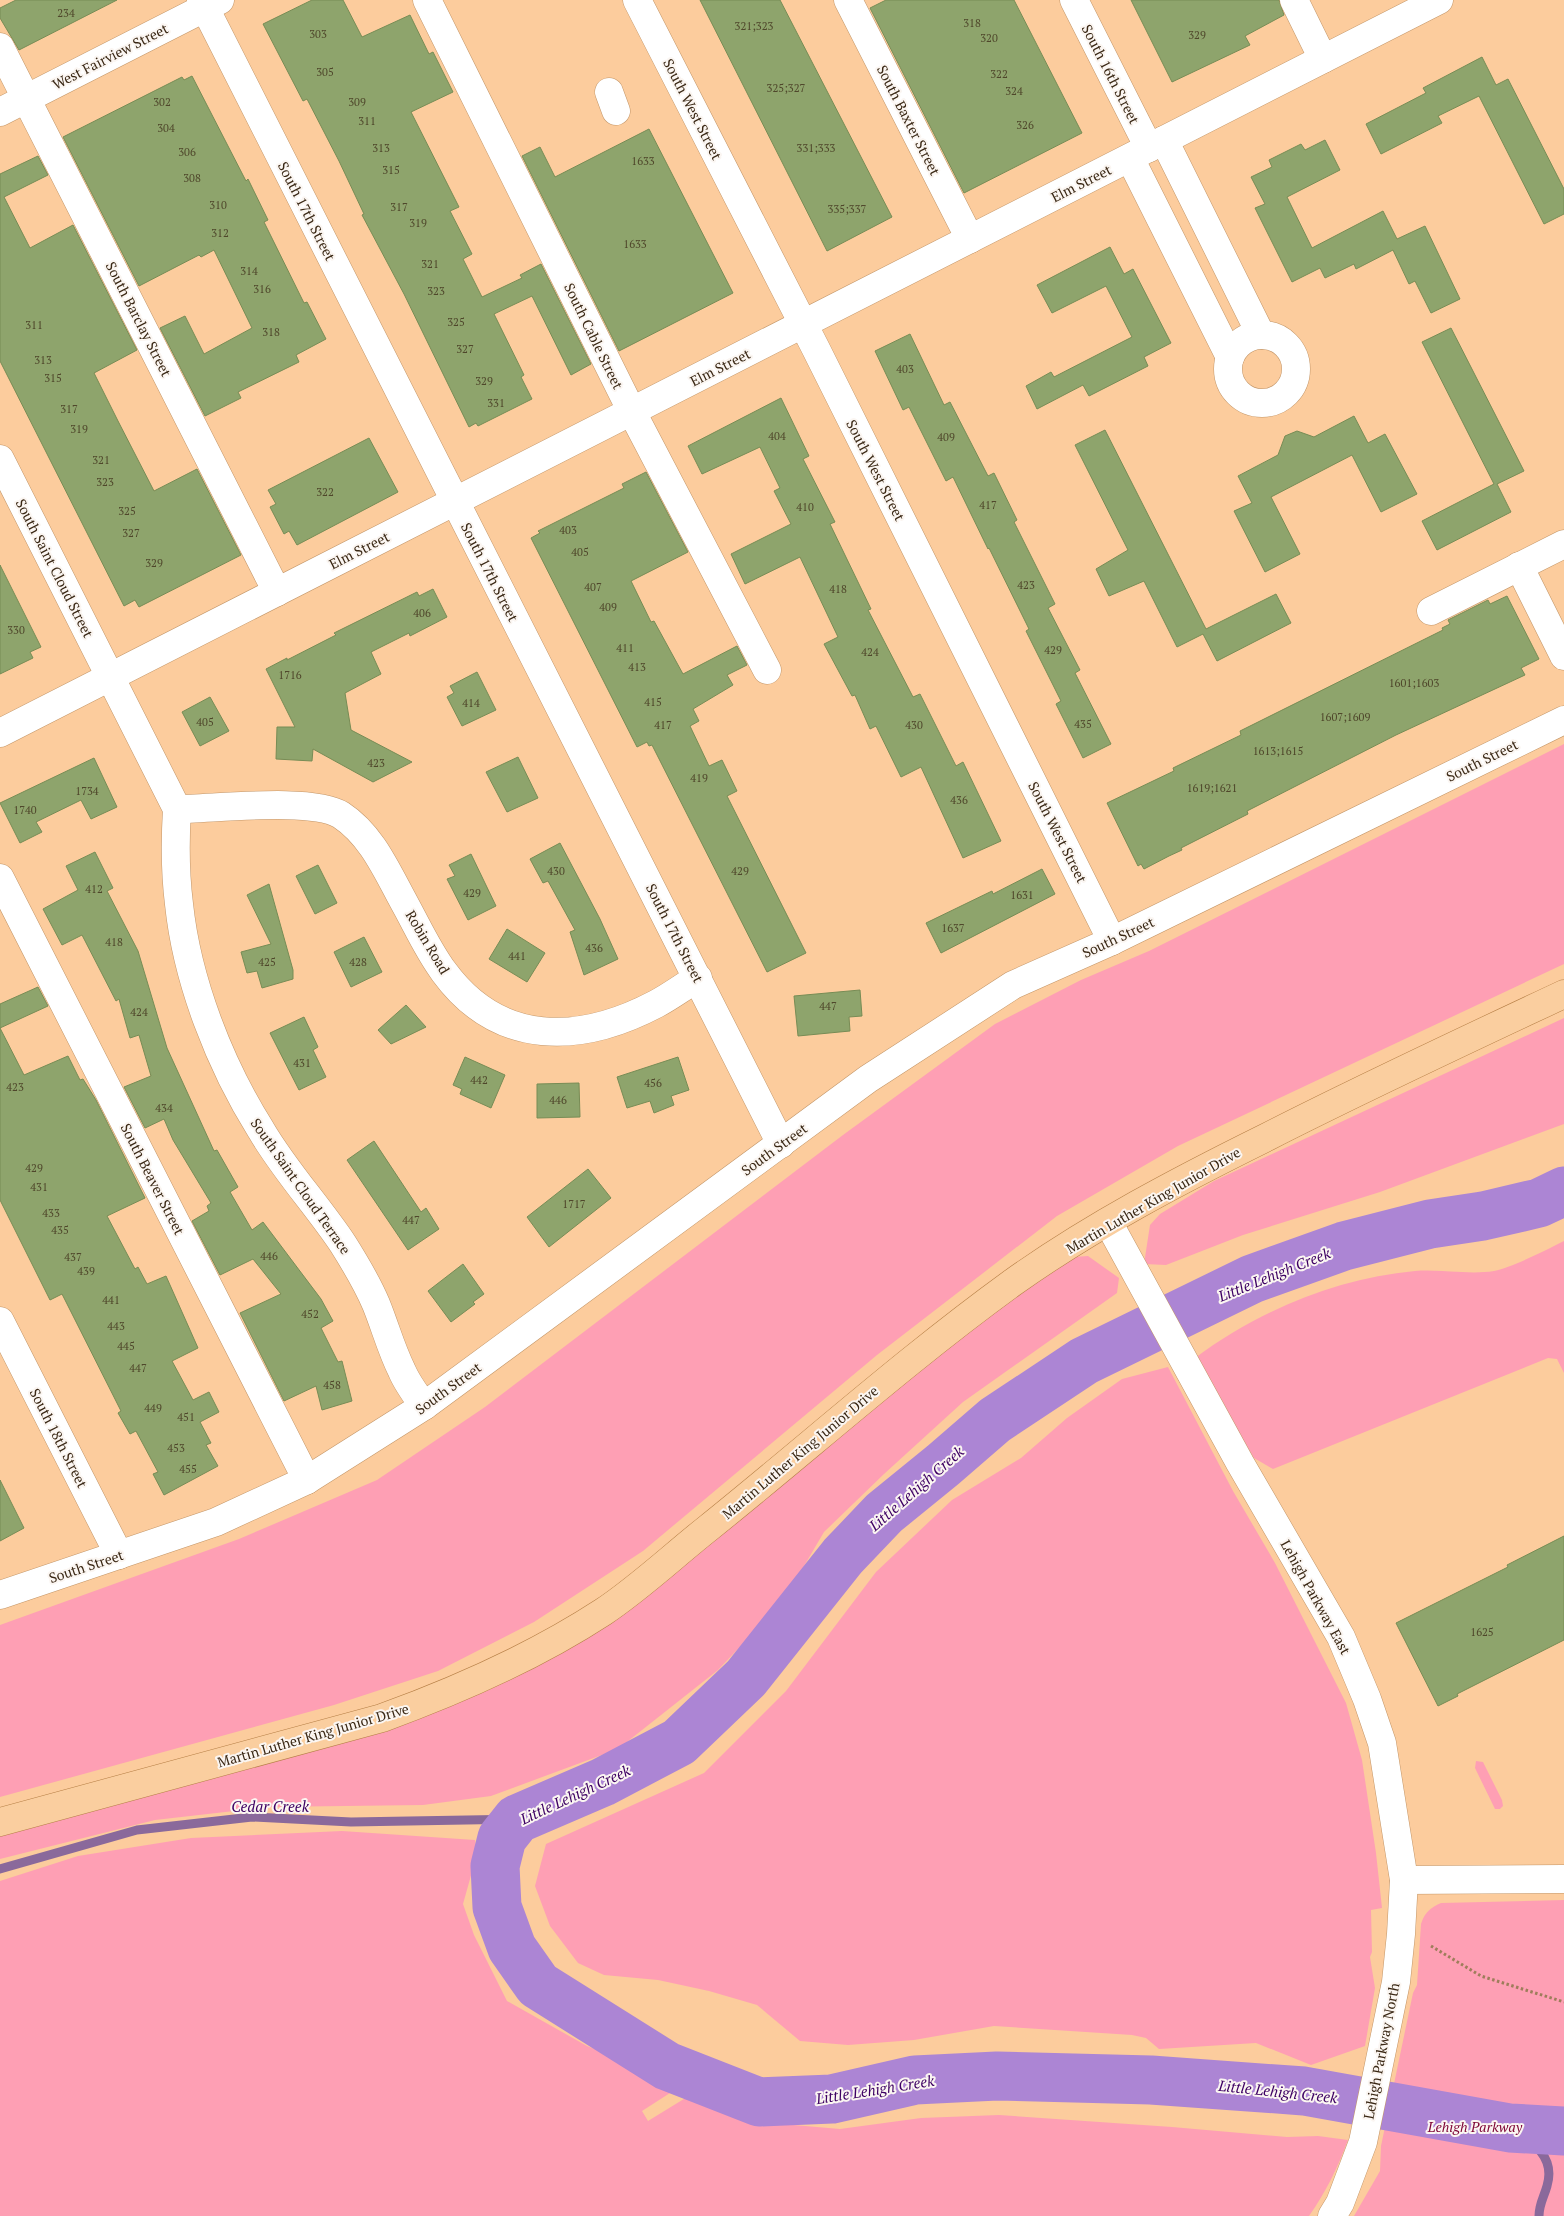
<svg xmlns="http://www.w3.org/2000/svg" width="1564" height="2216" font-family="'PT Serif',serif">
  <rect width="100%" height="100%" fill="#fccc9d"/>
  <g fill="#fe9fb4">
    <path d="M 1564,744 L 1564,964 L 1178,1146 L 1057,1216 L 877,1355 L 643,1551 L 534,1622 L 438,1671 L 334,1705 L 0,1797 L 0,1625 L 239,1539 L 377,1480 L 485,1407 L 843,1135 L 995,1024 L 1081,980 L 1149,951 Z"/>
    <path d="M 1564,1018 L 1564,1124 L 1380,1192 L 1243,1235 L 1166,1265 L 1144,1264 L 1150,1225 L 1160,1214 L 1214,1181 Z"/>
    <path d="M 1564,1241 L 1564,1373 L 1557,1359 L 1548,1358 L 1273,1469 L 1254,1458 L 1223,1407 L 1195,1358 C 1258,1311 1337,1278 1415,1271 C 1440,1269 1470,1275 1494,1271 C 1513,1267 1546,1250 1564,1241 Z"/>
    <path d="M 1088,1256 L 1119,1278 L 1117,1293 L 963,1402 L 884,1474 L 824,1532 L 784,1600 L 718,1670 L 618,1749 L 491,1796 L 423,1805 L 268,1807 L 155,1820 L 0,1859 L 0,1835 L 419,1719 L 491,1689 L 552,1658 L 660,1586 L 915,1373 L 1012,1300 L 1074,1257 Z"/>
    <path d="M 1168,1367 L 1233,1491 L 1275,1563 L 1346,1703 L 1362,1760 L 1376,1853 L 1382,1908 L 1371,1910 L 1372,1952 L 1370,1957 L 1375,1988 L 1365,2046 L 1311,2065 L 1256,2043 L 1159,2049 L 1146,2038 L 1132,2035 L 994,2026 L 914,2040 L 848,2045 L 800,2041 L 757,2005 L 709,1991 L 658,1980 L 604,1975 L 578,1963 L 550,1926 L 535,1886 L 546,1844 L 704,1773 L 786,1691 L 876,1572 L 952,1500 L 1021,1458 L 1067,1418 L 1122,1379 Z"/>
    <path d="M 1476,1761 L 1483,1762 L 1502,1800 L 1503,1806 L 1500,1809 L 1495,1809 L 1475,1768 Z"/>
    <path d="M 342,1831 L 475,1840 L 477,1854 L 463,1904 L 474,1935 L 507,2001 L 587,2046 L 684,2084 L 642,2111 L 648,2121 L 692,2094 L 696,2100 L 758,2122 L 840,2129 L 921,2118 L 999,2115 L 1172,2127 L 1287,2137 L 1318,2136 L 1348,2140 C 1338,2167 1326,2192 1309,2216 L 0,2216 L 0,1881 L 78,1856 L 191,1838 Z"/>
    <path d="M 1564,1900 L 1564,2216 L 1354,2216 L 1380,2171 L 1381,2146 L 1413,1993 L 1417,1985 L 1421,1924 C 1425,1912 1430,1908 1441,1903 Z"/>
  </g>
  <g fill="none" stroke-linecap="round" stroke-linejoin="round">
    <g stroke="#8a699b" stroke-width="9">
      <path d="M 0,1869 L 137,1830 L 252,1817 L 351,1822 L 517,1819"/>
      <path d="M 1510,2128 C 1532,2142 1556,2156 1547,2186 C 1544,2197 1539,2204 1539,2216"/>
    </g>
    <path stroke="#ac85d4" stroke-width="49" d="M 1564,1191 L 1539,1203 L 1483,1216 L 1430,1224 L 1344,1246 L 1252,1279 L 1084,1361 L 995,1420 L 943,1465 L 884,1513 L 843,1556 L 746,1678 L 679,1742 L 603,1782 L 517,1819 L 502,1838 L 495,1866 L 497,1907 L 512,1948 L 538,1985 L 667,2066 L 759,2102 L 832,2099 L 915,2080 L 997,2076 L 1151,2080 L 1304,2091 L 1510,2128 L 1564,2131"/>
  </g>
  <g fill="#8ea46c" stroke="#778c55">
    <path d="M 16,0 L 117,0 L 19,50 L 0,18 L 0,8 Z"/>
    <path d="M 312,0 L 343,0 L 362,37 L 410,15 L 429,54 L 433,52 L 453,92 L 411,112 L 459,207 L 450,211 L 472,254 L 463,259 L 482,297 L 522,278 L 520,275 L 541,264 L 591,364 L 571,375 L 532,296 L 494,314 L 524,375 L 521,377 L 532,399 L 478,426 L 476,423 L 469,427 L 404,294 L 362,215 L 364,214 L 339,161 L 307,99 L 303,101 L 263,24 Z"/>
    <path d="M 700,0 L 780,0 L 892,217 L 827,251 Z"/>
    <path d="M 886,0 L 1014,0 L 1082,133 L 964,193 L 870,8 Z"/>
    <path d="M 1131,0 L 1279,0 L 1284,15 L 1245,36 L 1250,45 L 1172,82 Z"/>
    <path d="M 1482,57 L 1496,85 L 1508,79 L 1564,189 L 1564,214 L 1544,224 L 1479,96 L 1438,116 L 1442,123 L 1381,154 L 1366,124 L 1426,93 L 1423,88 Z"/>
    <path d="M 192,76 L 246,181 L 248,179 L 268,220 L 264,222 L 304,303 L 307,302 L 326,339 L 296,355 L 299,362 L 238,392 L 241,398 L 205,416 L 160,328 L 185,316 L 204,354 L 252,328 L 214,250 L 201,257 L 199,255 L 139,286 L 63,137 L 182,77 L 184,80 Z"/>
    <path d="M 649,129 L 733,293 L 619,351 L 522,156 L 540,147 L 555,177 Z"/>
    <path d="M 1325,140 L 1340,170 L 1287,197 L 1312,248 L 1383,211 L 1397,239 L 1425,226 L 1460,299 L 1431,313 L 1415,281 L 1409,284 L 1393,250 L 1356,269 L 1354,264 L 1325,278 L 1320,268 L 1292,282 L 1255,208 L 1265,204 L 1251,177 L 1272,167 L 1269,160 L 1301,144 L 1305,150 Z"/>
    <path d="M 38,156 L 48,175 L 4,197 L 30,248 L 73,225 L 137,350 L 94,373 L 118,421 L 154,491 L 197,469 L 241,555 L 139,607 L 135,600 L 124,606 L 0,361 L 0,174 Z"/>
    <path d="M 1110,247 L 1124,274 L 1133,269 L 1171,343 L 1144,357 L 1148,366 L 1089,396 L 1083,385 L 1037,409 L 1026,386 L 1051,372 L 1054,377 L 1132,337 L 1106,286 L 1052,313 L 1037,285 Z"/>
    <path d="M 1451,328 L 1524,471 L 1497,484 L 1511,512 L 1437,550 L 1422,521 L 1494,484 L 1422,342 Z"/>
    <path d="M 910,334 L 944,405 L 950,402 L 988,476 L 994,473 L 1017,520 L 1014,522 L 1055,604 L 1048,608 L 1080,670 L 1075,673 L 1111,744 L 1083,758 L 1056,704 L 1061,701 L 1026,631 L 1029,629 L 989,548 L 988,549 L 953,477 L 946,481 L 909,407 L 903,410 L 875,351 Z"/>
    <path d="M 781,398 L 809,456 L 803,459 L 835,522 L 830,524 L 871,609 L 868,610 L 913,697 L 920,694 L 956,766 L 963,762 L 1001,841 L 963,858 L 921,767 L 901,777 L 876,726 L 870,729 L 855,695 L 852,696 L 824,644 L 838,637 L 800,557 L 745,584 L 731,554 L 791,524 L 774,491 L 780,488 L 760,447 L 702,474 L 688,446 Z"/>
    <path d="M 1354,416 L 1368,443 L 1385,434 L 1417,494 L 1381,512 L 1352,455 L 1271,497 L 1300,554 L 1265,572 L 1234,511 L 1252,503 L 1238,476 L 1278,455 L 1285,436 L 1297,431 L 1314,437 Z"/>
    <path d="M 1105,430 L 1206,629 L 1276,594 L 1291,623 L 1217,661 L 1203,634 L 1177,647 L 1144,581 L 1109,596 L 1096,569 L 1128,550 L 1075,445 Z"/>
    <path d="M 369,438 L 398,492 L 297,545 L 289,531 L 284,534 L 270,507 L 276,504 L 268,490 Z"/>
    <path d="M 646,472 L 688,552 L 631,581 L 651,622 L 654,621 L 683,674 L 737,646 L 747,665 L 727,675 L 733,685 L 693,709 L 699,721 L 690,726 L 709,766 L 722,760 L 737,791 L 727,796 L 806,953 L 767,972 L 652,745 L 649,746 L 647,742 L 637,747 L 531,538 L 540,533 L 538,531 L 624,488 L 622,484 Z"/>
    <path d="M 0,565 L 41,647 L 30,652 L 33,658 L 0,674 Z"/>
    <path d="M 433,589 L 447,617 L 410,636 L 409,633 L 371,652 L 381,674 L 345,693 L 351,730 L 412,762 L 373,782 L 313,749 L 312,761 L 276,759 L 277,727 L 295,727 L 266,669 L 287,658 L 287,660 L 336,635 L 334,633 L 417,592 L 419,596 Z"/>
    <path d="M 1507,596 L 1539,659 L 1521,668 L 1525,675 L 1396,735 L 1247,811 L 1248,814 L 1181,848 L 1182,850 L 1169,856 L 1144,869 L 1141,864 L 1138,866 L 1107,803 L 1174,771 L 1173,768 L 1241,735 L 1240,731 L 1443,630 L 1442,628 L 1450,624 L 1448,620 L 1488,600 L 1490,604 Z"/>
    <path d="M 477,672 L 496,710 L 462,726 L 447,697 L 454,693 L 450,686 Z"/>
    <path d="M 210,697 L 229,731 L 200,746 L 182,712 Z"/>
    <path d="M 518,757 L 538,798 L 507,812 L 486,772 Z"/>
    <path d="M 94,758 L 117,807 L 91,819 L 81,800 L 36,822 L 42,832 L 20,843 L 0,803 Z"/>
    <path d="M 560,843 L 600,919 L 618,959 L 584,975 L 570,932 L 575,930 L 548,881 L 543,883 L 530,859 Z"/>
    <path d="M 95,852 L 113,888 L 107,891 L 138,951 L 167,1048 L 214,1151 L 217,1150 L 238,1187 L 230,1192 L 252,1230 L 263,1222 L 321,1299 L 333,1321 L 321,1328 L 338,1362 L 342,1361 L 352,1401 L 322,1410 L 316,1386 L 284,1401 L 240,1313 L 281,1294 L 253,1259 L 220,1275 L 192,1221 L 209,1211 L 207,1206 L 211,1203 L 173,1140 L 164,1119 L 145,1128 L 124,1087 L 151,1076 L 139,1035 L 130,1038 L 119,999 L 116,1001 L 82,935 L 62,945 L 43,909 L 78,890 L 66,866 Z"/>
    <path d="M 471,854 L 496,906 L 468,920 L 447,879 L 455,876 L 449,865 Z"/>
    <path d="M 318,865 L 337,903 L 315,914 L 296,876 Z"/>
    <path d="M 1042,869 L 1055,894 L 941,953 L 926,923 L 992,891 L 993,894 Z"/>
    <path d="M 269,884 L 293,970 L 293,979 L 262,988 L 257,971 L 247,973 L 241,952 L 271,944 L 247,895 Z"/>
    <path d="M 507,929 L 545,953 L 527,982 L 489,959 Z"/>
    <path d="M 364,937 L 382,972 L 351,987 L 334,952 Z"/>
    <path d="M 38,987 L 48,1006 L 0,1028 L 0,1004 Z"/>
    <path d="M 860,990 L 862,1016 L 849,1017 L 850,1031 L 798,1036 L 794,996 Z"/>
    <path d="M 406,1005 L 426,1027 L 391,1044 L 378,1030 Z"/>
    <path d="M 304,1017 L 318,1047 L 313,1050 L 326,1077 L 299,1090 L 270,1033 Z"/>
    <path d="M 0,1028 L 24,1075 L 68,1056 L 80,1080 L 83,1079 L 96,1100 L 145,1198 L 107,1216 L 135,1269 L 138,1267 L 147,1284 L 166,1276 L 198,1348 L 172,1361 L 193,1400 L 209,1392 L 219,1412 L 200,1422 L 211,1443 L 206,1445 L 218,1466 L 164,1495 L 153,1474 L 158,1472 L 136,1431 L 130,1434 L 118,1413 L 121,1411 L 62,1294 L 50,1300 L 0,1200 Z"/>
    <path d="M 465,1057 L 505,1075 L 491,1108 L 460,1094 L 462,1089 L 453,1085 Z"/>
    <path d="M 678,1057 L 689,1090 L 671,1096 L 674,1105 L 654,1113 L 650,1101 L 627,1108 L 617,1077 Z"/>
    <path d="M 579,1083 L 580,1117 L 537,1118 L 537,1084 Z"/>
    <path d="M 374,1141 L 421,1212 L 426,1208 L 439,1229 L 408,1250 L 347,1160 Z"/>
    <path d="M 588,1169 L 611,1198 L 549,1247 L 527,1217 Z"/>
    <path d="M 463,1264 L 484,1294 L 473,1302 L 475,1304 L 451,1322 L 428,1291 Z"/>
    <path d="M 0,1480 L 24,1528 L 0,1541 Z"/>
    <path d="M 1564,1536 L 1564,1640 L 1457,1694 L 1458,1696 L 1438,1706 L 1396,1623 L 1508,1567 L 1507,1565 Z"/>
  </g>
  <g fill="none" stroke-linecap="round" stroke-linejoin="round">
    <g stroke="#c39668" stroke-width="29">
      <g id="minor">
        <path d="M 201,0 L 781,1144"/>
        <path d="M 427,0 L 632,412 L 767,670"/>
        <path d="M 637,0 L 816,349 L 1112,941"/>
        <path d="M 848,0 L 970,239"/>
        <path d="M 1074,0 L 1149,148"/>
        <path d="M 1294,0 L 1323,59"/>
        <path d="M 0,47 L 277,592"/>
        <path d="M 609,92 L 616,111"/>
        <path d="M 0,112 L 220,0"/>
        <path d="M 1164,140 L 1261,335"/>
        <path d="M 1130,158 L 1230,357"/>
        <circle cx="1262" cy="369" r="34"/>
        <path d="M 0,459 L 177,809 C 175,841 175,872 179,904 C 187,981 220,1065 261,1130 C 285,1171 317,1205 343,1244 C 355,1263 367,1283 376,1304 C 385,1326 391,1349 402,1371 C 407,1383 416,1395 424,1406"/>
        <path d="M 1519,566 L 1564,656"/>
        <path d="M 1431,611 L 1564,544"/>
        <path d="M 0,733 L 1439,0"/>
        <path d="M 177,809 C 213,809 313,797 341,815 C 373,836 388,874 406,906 C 418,928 429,952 444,972 C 499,1047 580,1044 656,1004 C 671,996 684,986 698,978"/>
        <path d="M 0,878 L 307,1480"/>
        <path d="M 1108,1222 L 1240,1463 L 1341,1637 L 1367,1699 L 1382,1743 L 1404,1880 L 1401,1934 L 1396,1982 L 1363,2142 L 1340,2203 L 1332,2216"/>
        <path d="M 0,1321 L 119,1555"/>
        <path d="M 0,1595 L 216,1522 L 307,1480 L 424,1406 L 868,1079 L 1013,985 L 1112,941 L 1564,720"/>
        <path d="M 1404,1880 L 1564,1879"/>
      </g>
    </g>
    <g stroke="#b57e45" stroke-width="29">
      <path id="major" d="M 0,1822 L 382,1718 C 459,1690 534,1657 603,1612 C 638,1589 673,1556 707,1529 C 809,1447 906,1360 1012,1283 C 1092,1226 1180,1180 1267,1137 C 1365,1087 1464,1041 1564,994"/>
    </g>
    <path stroke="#9e7d5b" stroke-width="3" stroke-dasharray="2.5 2.5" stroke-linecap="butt" d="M 1431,1946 L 1481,1976 L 1564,2002"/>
    <use href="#minor" stroke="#fff" stroke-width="28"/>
    <use href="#major" stroke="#face9f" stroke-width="28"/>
  </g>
  <g text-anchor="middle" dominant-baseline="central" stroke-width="4" stroke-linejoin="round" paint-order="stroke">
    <g font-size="11" fill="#4f472b">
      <text x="66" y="13">234</text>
      <text x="972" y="23">318</text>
      <text x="754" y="26">321;323</text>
      <text x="318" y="34">303</text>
      <text x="1197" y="35">329</text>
      <text x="989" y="38">320</text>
      <text x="325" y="72">305</text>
      <text x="999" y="74">322</text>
      <text x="786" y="88">325;327</text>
      <text x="1014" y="91">324</text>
      <text x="162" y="102">302</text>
      <text x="357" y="102">309</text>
      <text x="367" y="121">311</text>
      <text x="1025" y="125">326</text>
      <text x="166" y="128">304</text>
      <text x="381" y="148">313</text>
      <text x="816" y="148">331;333</text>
      <text x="187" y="152">306</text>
      <text x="643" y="161">1633</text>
      <text x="391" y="170">315</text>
      <text x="192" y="178">308</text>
      <text x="218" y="205">310</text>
      <text x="399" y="207">317</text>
      <text x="847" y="209">335;337</text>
      <text x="418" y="223">319</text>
      <text x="220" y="233">312</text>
      <text x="635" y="244">1633</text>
      <text x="430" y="264">321</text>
      <text x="249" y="271">314</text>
      <text x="262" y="289">316</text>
      <text x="436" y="291">323</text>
      <text x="456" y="322">325</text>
      <text x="34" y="325">311</text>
      <text x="271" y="332">318</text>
      <text x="465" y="349">327</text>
      <text x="43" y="360">313</text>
      <text x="905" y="369">403</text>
      <text x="53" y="378">315</text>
      <text x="484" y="381">329</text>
      <text x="496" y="403">331</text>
      <text x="69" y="409">317</text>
      <text x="79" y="429">319</text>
      <text x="777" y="436">404</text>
      <text x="946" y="437">409</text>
      <text x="101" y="460">321</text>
      <text x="105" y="482">323</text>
      <text x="325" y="492">322</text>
      <text x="988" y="505">417</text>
      <text x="805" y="507">410</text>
      <text x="127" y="511">325</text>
      <text x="568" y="530">403</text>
      <text x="131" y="533">327</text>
      <text x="580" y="552">405</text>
      <text x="154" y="563">329</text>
      <text x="1026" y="585">423</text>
      <text x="593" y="587">407</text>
      <text x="838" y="589">418</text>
      <text x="608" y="607">409</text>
      <text x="422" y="613">406</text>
      <text x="16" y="630">330</text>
      <text x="625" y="648">411</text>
      <text x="1053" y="650">429</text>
      <text x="870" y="652">424</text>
      <text x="637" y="667">413</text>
      <text x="290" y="675">1716</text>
      <text x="1414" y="683">1601;1603</text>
      <text x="653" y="702">415</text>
      <text x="471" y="703">414</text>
      <text x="1345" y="717">1607;1609</text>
      <text x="205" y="722">405</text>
      <text x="1083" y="724">435</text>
      <text x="663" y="725">417</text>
      <text x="914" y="725">430</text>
      <text x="1278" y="751">1613;1615</text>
      <text x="376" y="763">423</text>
      <text x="699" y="778">419</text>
      <text x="1212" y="788">1619;1621</text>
      <text x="87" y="791">1734</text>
      <text x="959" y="800">436</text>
      <text x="25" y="810">1740</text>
      <text x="556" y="871">430</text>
      <text x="740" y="871">429</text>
      <text x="94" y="889">412</text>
      <text x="472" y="893">429</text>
      <text x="1022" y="895">1631</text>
      <text x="953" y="928">1637</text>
      <text x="114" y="942">418</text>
      <text x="594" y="948">436</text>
      <text x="517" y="956">441</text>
      <text x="267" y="962">425</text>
      <text x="358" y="962">428</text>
      <text x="828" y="1006">447</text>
      <text x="139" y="1012">424</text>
      <text x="302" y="1063">431</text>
      <text x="479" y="1080">442</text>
      <text x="653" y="1083">456</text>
      <text x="15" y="1087">423</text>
      <text x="558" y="1100">446</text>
      <text x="164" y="1108">434</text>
      <text x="34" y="1168">429</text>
      <text x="39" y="1187">431</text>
      <text x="574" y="1204">1717</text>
      <text x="51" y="1213">433</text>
      <text x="411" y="1220">447</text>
      <text x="60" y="1230">435</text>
      <text x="269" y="1256">446</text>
      <text x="73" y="1257">437</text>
      <text x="86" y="1271">439</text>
      <text x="111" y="1300">441</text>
      <text x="310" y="1314">452</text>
      <text x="116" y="1326">443</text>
      <text x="126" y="1346">445</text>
      <text x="138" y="1368">447</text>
      <text x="332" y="1385">458</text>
      <text x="153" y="1408">449</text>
      <text x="186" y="1417">451</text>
      <text x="176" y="1448">453</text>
      <text x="188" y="1469">455</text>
      <text x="1482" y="1632">1625</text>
    </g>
    <g font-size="14" fill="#3a2815" stroke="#fbf6f2">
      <text transform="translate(110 56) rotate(-27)">West Fairview Street</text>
      <text transform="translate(1111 74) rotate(63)">South 16th Street</text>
      <text transform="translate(693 109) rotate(63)">South West Street</text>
      <text transform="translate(909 120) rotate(63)">South Baxter Street</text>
      <text transform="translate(1081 183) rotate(-27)">Elm Street</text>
      <text transform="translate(307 211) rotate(63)">South 17th Street</text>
      <text transform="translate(139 319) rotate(63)">South Barclay Street</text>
      <text transform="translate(594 336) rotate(64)">South Cable Street</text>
      <text transform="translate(720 367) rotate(-27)">Elm Street</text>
      <text transform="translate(876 470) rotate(63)">South West Street</text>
      <text transform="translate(359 550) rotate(-27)">Elm Street</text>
      <text transform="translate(55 568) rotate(63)">South Saint Cloud Street</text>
      <text transform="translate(490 572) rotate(63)">South 17th Street</text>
      <text transform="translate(1482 760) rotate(-26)">South Street</text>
      <text transform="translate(1058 832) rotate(63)">South West Street</text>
      <text transform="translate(675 933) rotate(63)">South 17th Street</text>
      <text transform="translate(1118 937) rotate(-25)">South Street</text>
      <text transform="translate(428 942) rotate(59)">Robin Road</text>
      <text transform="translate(774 1149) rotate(-36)">South Street</text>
      <text transform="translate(153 1179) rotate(63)">South Beaver Street</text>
      <text transform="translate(301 1186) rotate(55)">South Saint Cloud Terrace</text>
      <text transform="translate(1153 1200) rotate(-30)">Martin Luther King Junior Drive</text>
      <text transform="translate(448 1388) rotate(-36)">South Street</text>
      <text transform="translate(59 1438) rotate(63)">South 18th Street</text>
      <text transform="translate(800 1452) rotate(-40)">Martin Luther King Junior Drive</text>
      <text transform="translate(86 1566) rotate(-18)">South Street</text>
      <text transform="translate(1316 1597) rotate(61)">Lehigh Parkway East</text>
      <text transform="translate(313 1735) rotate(-16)">Martin Luther King Junior Drive</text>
      <text transform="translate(1381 2051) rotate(-79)">Lehigh Parkway North</text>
    </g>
    <g font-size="14" font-style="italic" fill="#800939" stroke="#fbf6f2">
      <text x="1475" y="2126">Lehigh Parkway</text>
    </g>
    <g font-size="15" font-style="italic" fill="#3d0063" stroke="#fbf6f2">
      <text transform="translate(1274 1274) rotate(-22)">Little Lehigh Creek</text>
      <text transform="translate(916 1488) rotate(-41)">Little Lehigh Creek</text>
      <text transform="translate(575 1794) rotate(-25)">Little Lehigh Creek</text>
      <text x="270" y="1806">Cedar Creek</text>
      <text transform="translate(875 2089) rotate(-9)">Little Lehigh Creek</text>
      <text transform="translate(1278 2091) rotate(6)">Little Lehigh Creek</text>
    </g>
  </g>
</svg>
